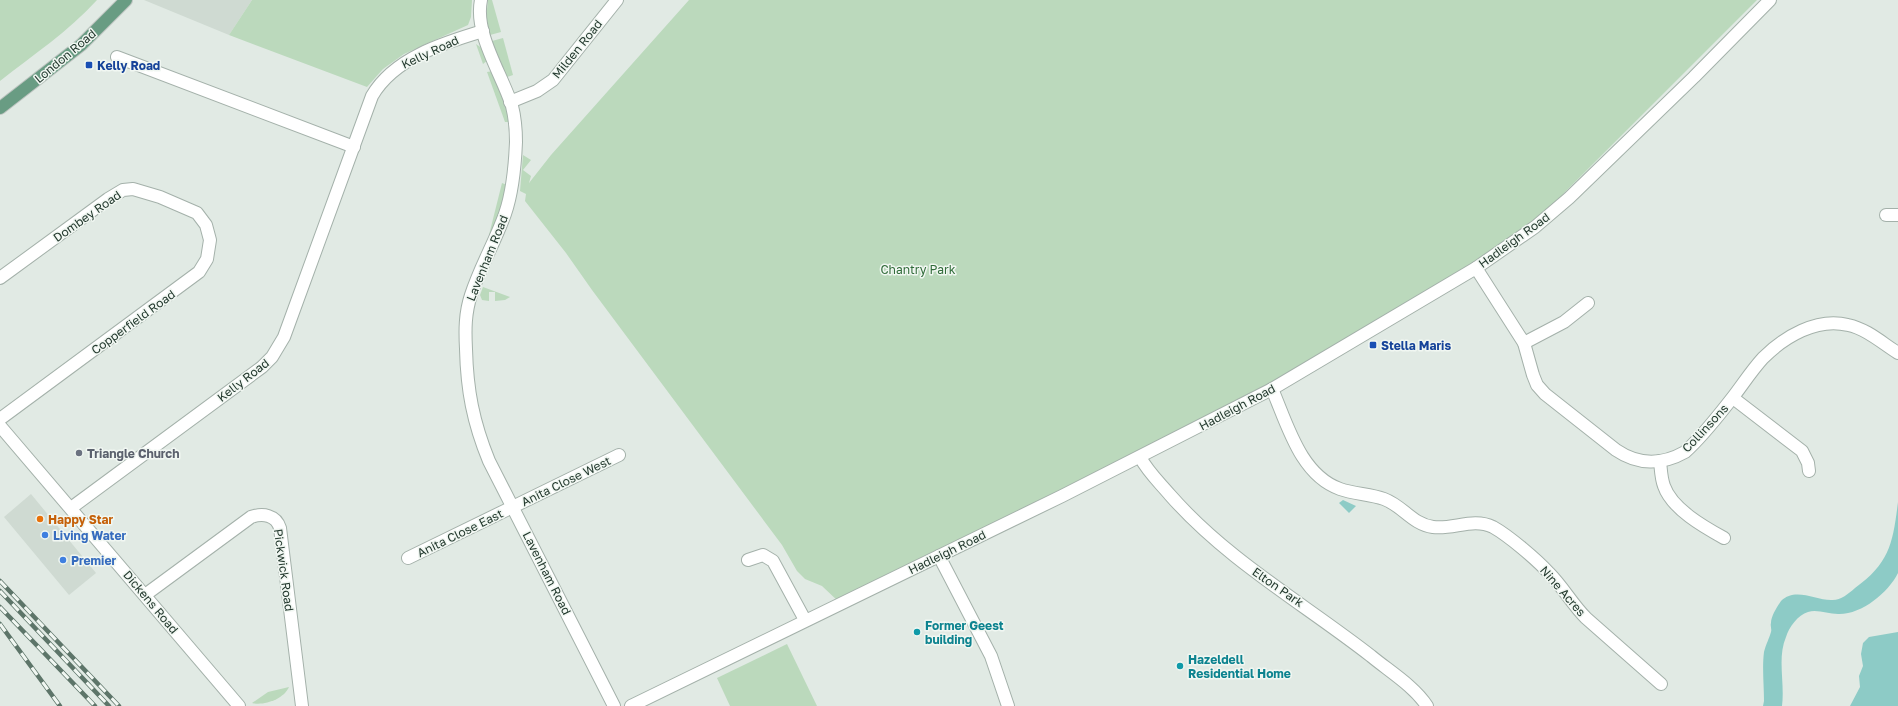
<svg xmlns="http://www.w3.org/2000/svg" width="1898" height="706" font-family="'Golos Text',sans-serif">
  <rect width="100%" height="100%" fill="#e1eae4"/>
  <g fill="#cfdad2">
    <path d="M 144,0 L 252,0 L 229,35 Z"/>
    <path d="M 31,494 L 96,573 L 69,595 L 4,517 Z"/>
  </g>
  <g fill="#bbd9bc">
    <path d="M 0,0 L 97,0 C 69,31 33,55 0,81 Z"/>
    <path d="M 252,0 L 472,0 L 471,17 L 468,25 L 404,54 L 383,69 L 367,87 L 229,35 Z"/>
    <path d="M 488,0 L 492,0 L 501,32 L 490,35 L 486,20 Z"/>
    <path d="M 689,0 L 1757,0 L 1566,191 L 1535,227 L 1272,389 L 840,603 L 822,586 L 805,579 L 797,571 L 782,545 L 592,290 L 566,253 L 525,201 L 526,194 L 520,191 L 523,155 L 531,160 L 523,170 L 531,176 L 529,183 L 551,155 Z"/>
    <path d="M 503,38 L 513,75 L 507,77 L 492,41 Z"/>
    <path d="M 476,44 L 483,49 L 488,60 L 483,64 Z"/>
    <path d="M 493,71 L 505,102 L 510,122 L 505,122 L 487,72 Z"/>
    <path d="M 502,183 L 507,185 L 503,204 L 491,236 L 489,235 Z"/>
    <path d="M 483,287 L 510,297 L 505,300 L 495,301 L 495,292 L 489,292 L 489,301 L 482,300 L 480,295 Z"/>
    <path d="M 787,644 L 817,706 L 730,706 L 717,678 Z"/>
    <path d="M 289,687 C 284,699 264,706 252,703 L 268,692 Z"/>
  </g>
  <g fill="#8dcbc6">
    <path d="M 1343,500 L 1356,506 L 1349,513 L 1339,503 Z"/>
    <path d="M 1898,502 L 1898,573 C 1888,593 1861,615 1838,614 C 1828,614 1817,609 1808,612 C 1798,615 1789,627 1786,637 C 1777,658 1785,683 1782,706 L 1763,706 L 1764,701 C 1764,685 1762,667 1764,652 C 1766,644 1769,639 1771,632 C 1772,629 1770,626 1771,623 C 1771,616 1777,607 1781,601 C 1795,587 1815,600 1831,600 C 1840,601 1848,594 1855,588 C 1890,563 1893,542 1898,502 Z"/>
    <path d="M 1898,632 L 1898,706 L 1850,706 L 1860,687 L 1859,676 L 1863,666 L 1861,654 L 1863,643 L 1869,637 Z"/>
  </g>
  <g fill="none" stroke-linecap="round" stroke-linejoin="round">
    <g stroke="#a4b1aa" stroke-width="14">
      <g id="minor">
        <path d="M 481,0 C 474,34 502,74 512,106 C 515,118 516,130 516,142 C 515,166 513,191 505,214 C 495,242 480,267 471,295 C 465,313 465,330 466,349 C 467,390 473,422 489,461 L 614,706"/>
        <path d="M 117,57 L 354,147"/>
        <path d="M 510,102 L 537,91 L 553,80 L 617,0"/>
        <path d="M 1886,215 L 1898,215"/>
        <path d="M 1476,268 L 1524,343 L 1533,375 L 1537,385 L 1545,394 L 1616,450 C 1638,465 1662,465 1685,452 C 1703,436 1718,416 1733,397 C 1743,384 1752,370 1763,358 C 1784,337 1817,317 1848,325 C 1867,329 1882,343 1898,353"/>
        <path d="M 0,278 L 108,199 L 123,190 L 133,189 L 160,197 L 197,213 L 206,225 L 210,240 L 207,259 L 199,272 L 0,419"/>
        <path d="M 1524,343 L 1564,322 L 1588,303"/>
        <path d="M 1272,389 C 1287,423 1300,475 1340,489 C 1354,494 1370,494 1384,499 C 1403,506 1412,524 1433,527 C 1453,530 1473,517 1493,527 C 1509,536 1536,559 1549,573 C 1563,587 1572,604 1586,618 L 1661,684"/>
        <path d="M 1733,398 L 1802,451 L 1808,463 L 1809,471"/>
        <path d="M 0,426 L 239,706"/>
        <path d="M 1140,457 C 1148,472 1159,482 1170,495 C 1227,560 1303,603 1371,656 C 1389,671 1414,686 1427,706"/>
        <path d="M 1660,461 C 1661,470 1661,478 1664,486 C 1672,509 1704,527 1724,538"/>
        <path d="M 71,508 L 262,367 L 272,357 L 284,337 L 372,96 C 394,58 443,43 483,31"/>
        <path d="M 939,556 L 991,656 L 1008,706"/>
        <path d="M 408,558 L 619,455"/>
        <path d="M 748,560 L 763,555 L 773,561 L 805,620"/>
        <path d="M 145,595 L 251,517 C 263,513 276,515 280,528 L 302,706"/>
      </g>
    </g>
    <g stroke="#a4b1aa" stroke-width="14">
      <path id="tertiary" d="M 631,706 L 1062,496 L 1272,389 L 1476,268 L 1535,227 L 1569,198 L 1694,77 L 1770,0"/>
    </g>
    <g stroke="#bdc4c0" stroke-width="14">
      <path id="primary" d="M 0,108 L 81,45 L 126,0"/>
    </g>
    <use href="#minor" stroke="#fff" stroke-width="12"/>
    <use href="#tertiary" stroke="#fff" stroke-width="12"/>
    <use href="#primary" stroke="#699c83" stroke-width="12"/>
    <g stroke="#5d7569" stroke-width="4.5">
      <g id="rail">
        <path d="M 0,581 L 119,706"/>
        <path d="M 0,591 L 109,706"/>
        <path d="M 0,607 L 95,706"/>
        <path d="M 0,624 L 60,706"/>
      </g>
    </g>
    <use href="#rail" stroke="#f1f7f2" stroke-width="3" stroke-dasharray="9" stroke-linecap="butt"/>
  </g>
  <g fill="#1a4fb4" stroke="#f1f7f2" stroke-width="1.5">
    <rect x="85" y="61" width="8" height="8" rx="2"/>
    <rect x="1369" y="341" width="8" height="8" rx="2"/>
  </g>
  <circle fill="#6b7280" stroke="#f1f7f2" stroke-width="1.5" cx="79" cy="453" r="4"/>
  <circle fill="#e8710a" stroke="#f1f7f2" stroke-width="1.5" cx="40" cy="519" r="4"/>
  <g fill="#3f7fe0" stroke="#f1f7f2" stroke-width="1.5">
    <circle cx="45" cy="535" r="4"/>
    <circle cx="63" cy="560" r="4"/>
  </g>
  <g fill="#0f9aa8" stroke="#f1f7f2" stroke-width="1.5">
    <circle cx="917" cy="632" r="4"/>
    <circle cx="1180" cy="666" r="4"/>
  </g>
  <g text-anchor="middle" dominant-baseline="central" stroke-width="3" stroke-linejoin="round" paint-order="stroke">
    <g font-size="12" fill="#23392e" stroke="#f1f7f2">
      <text transform="translate(577 49) rotate(-51)">Milden Road</text>
      <text transform="translate(430 52) rotate(-25)">Kelly Road</text>
      <text transform="translate(65 56) rotate(-40)">London Road</text>
      <text transform="translate(87 216) rotate(-35)">Dombey Road</text>
      <text transform="translate(1514 240) rotate(-36)">Hadleigh Road</text>
      <text transform="translate(487 258) rotate(-68)">Lavenham Road</text>
      <text transform="translate(133 322) rotate(-36)">Copperfield Road</text>
      <text transform="translate(243 380) rotate(-38)">Kelly Road</text>
      <text transform="translate(1237 407) rotate(-28)">Hadleigh Road</text>
      <text transform="translate(1705 428) rotate(-47)">Collinsons</text>
      <text transform="translate(566 481) rotate(-26)">Anita Close West</text>
      <text transform="translate(460 533) rotate(-26)">Anita Close East</text>
      <text transform="translate(947 552) rotate(-26)">Hadleigh Road</text>
      <text transform="translate(284 570) rotate(82)">Pickwick Road</text>
      <text transform="translate(547 573) rotate(63)">Lavenham Road</text>
      <text transform="translate(1278 587) rotate(35)">Elton Park</text>
      <text transform="translate(1563 591) rotate(49)">Nine Acres</text>
      <text transform="translate(151 602) rotate(50)">Dickens Road</text>
    </g>
    <g font-size="12" font-weight="bold" fill="#164399" stroke="#f1f7f2" text-anchor="start">
      <text x="97" y="65">Kelly Road</text>
      <text x="1381" y="345">Stella Maris</text>
    </g>
    <g font-size="12" fill="#316c3a" stroke="#f1f7f2">
      <text x="918" y="269">Chantry Park</text>
    </g>
    <g font-size="12" font-weight="bold" fill="#5b616d" stroke="#f1f7f2" text-anchor="start">
      <text x="87" y="453">Triangle Church</text>
    </g>
    <g font-size="12" font-weight="bold" fill="#c56008" stroke="#f1f7f2" text-anchor="start">
      <text x="48" y="519">Happy Star</text>
    </g>
    <g font-size="12" font-weight="bold" fill="#366cbe" stroke="#f1f7f2" text-anchor="start">
      <text x="53" y="535">Living Water</text>
      <text x="71" y="560">Premier</text>
    </g>
    <g font-size="12" font-weight="bold" fill="#0d838f" stroke="#f1f7f2" text-anchor="start">
      <text x="925" y="625">Former Geest<tspan x="925" dy="14">building</tspan></text>
      <text x="1188" y="659">Hazeldell<tspan x="1188" dy="14">Residential Home</tspan></text>
    </g>
  </g>
</svg>
